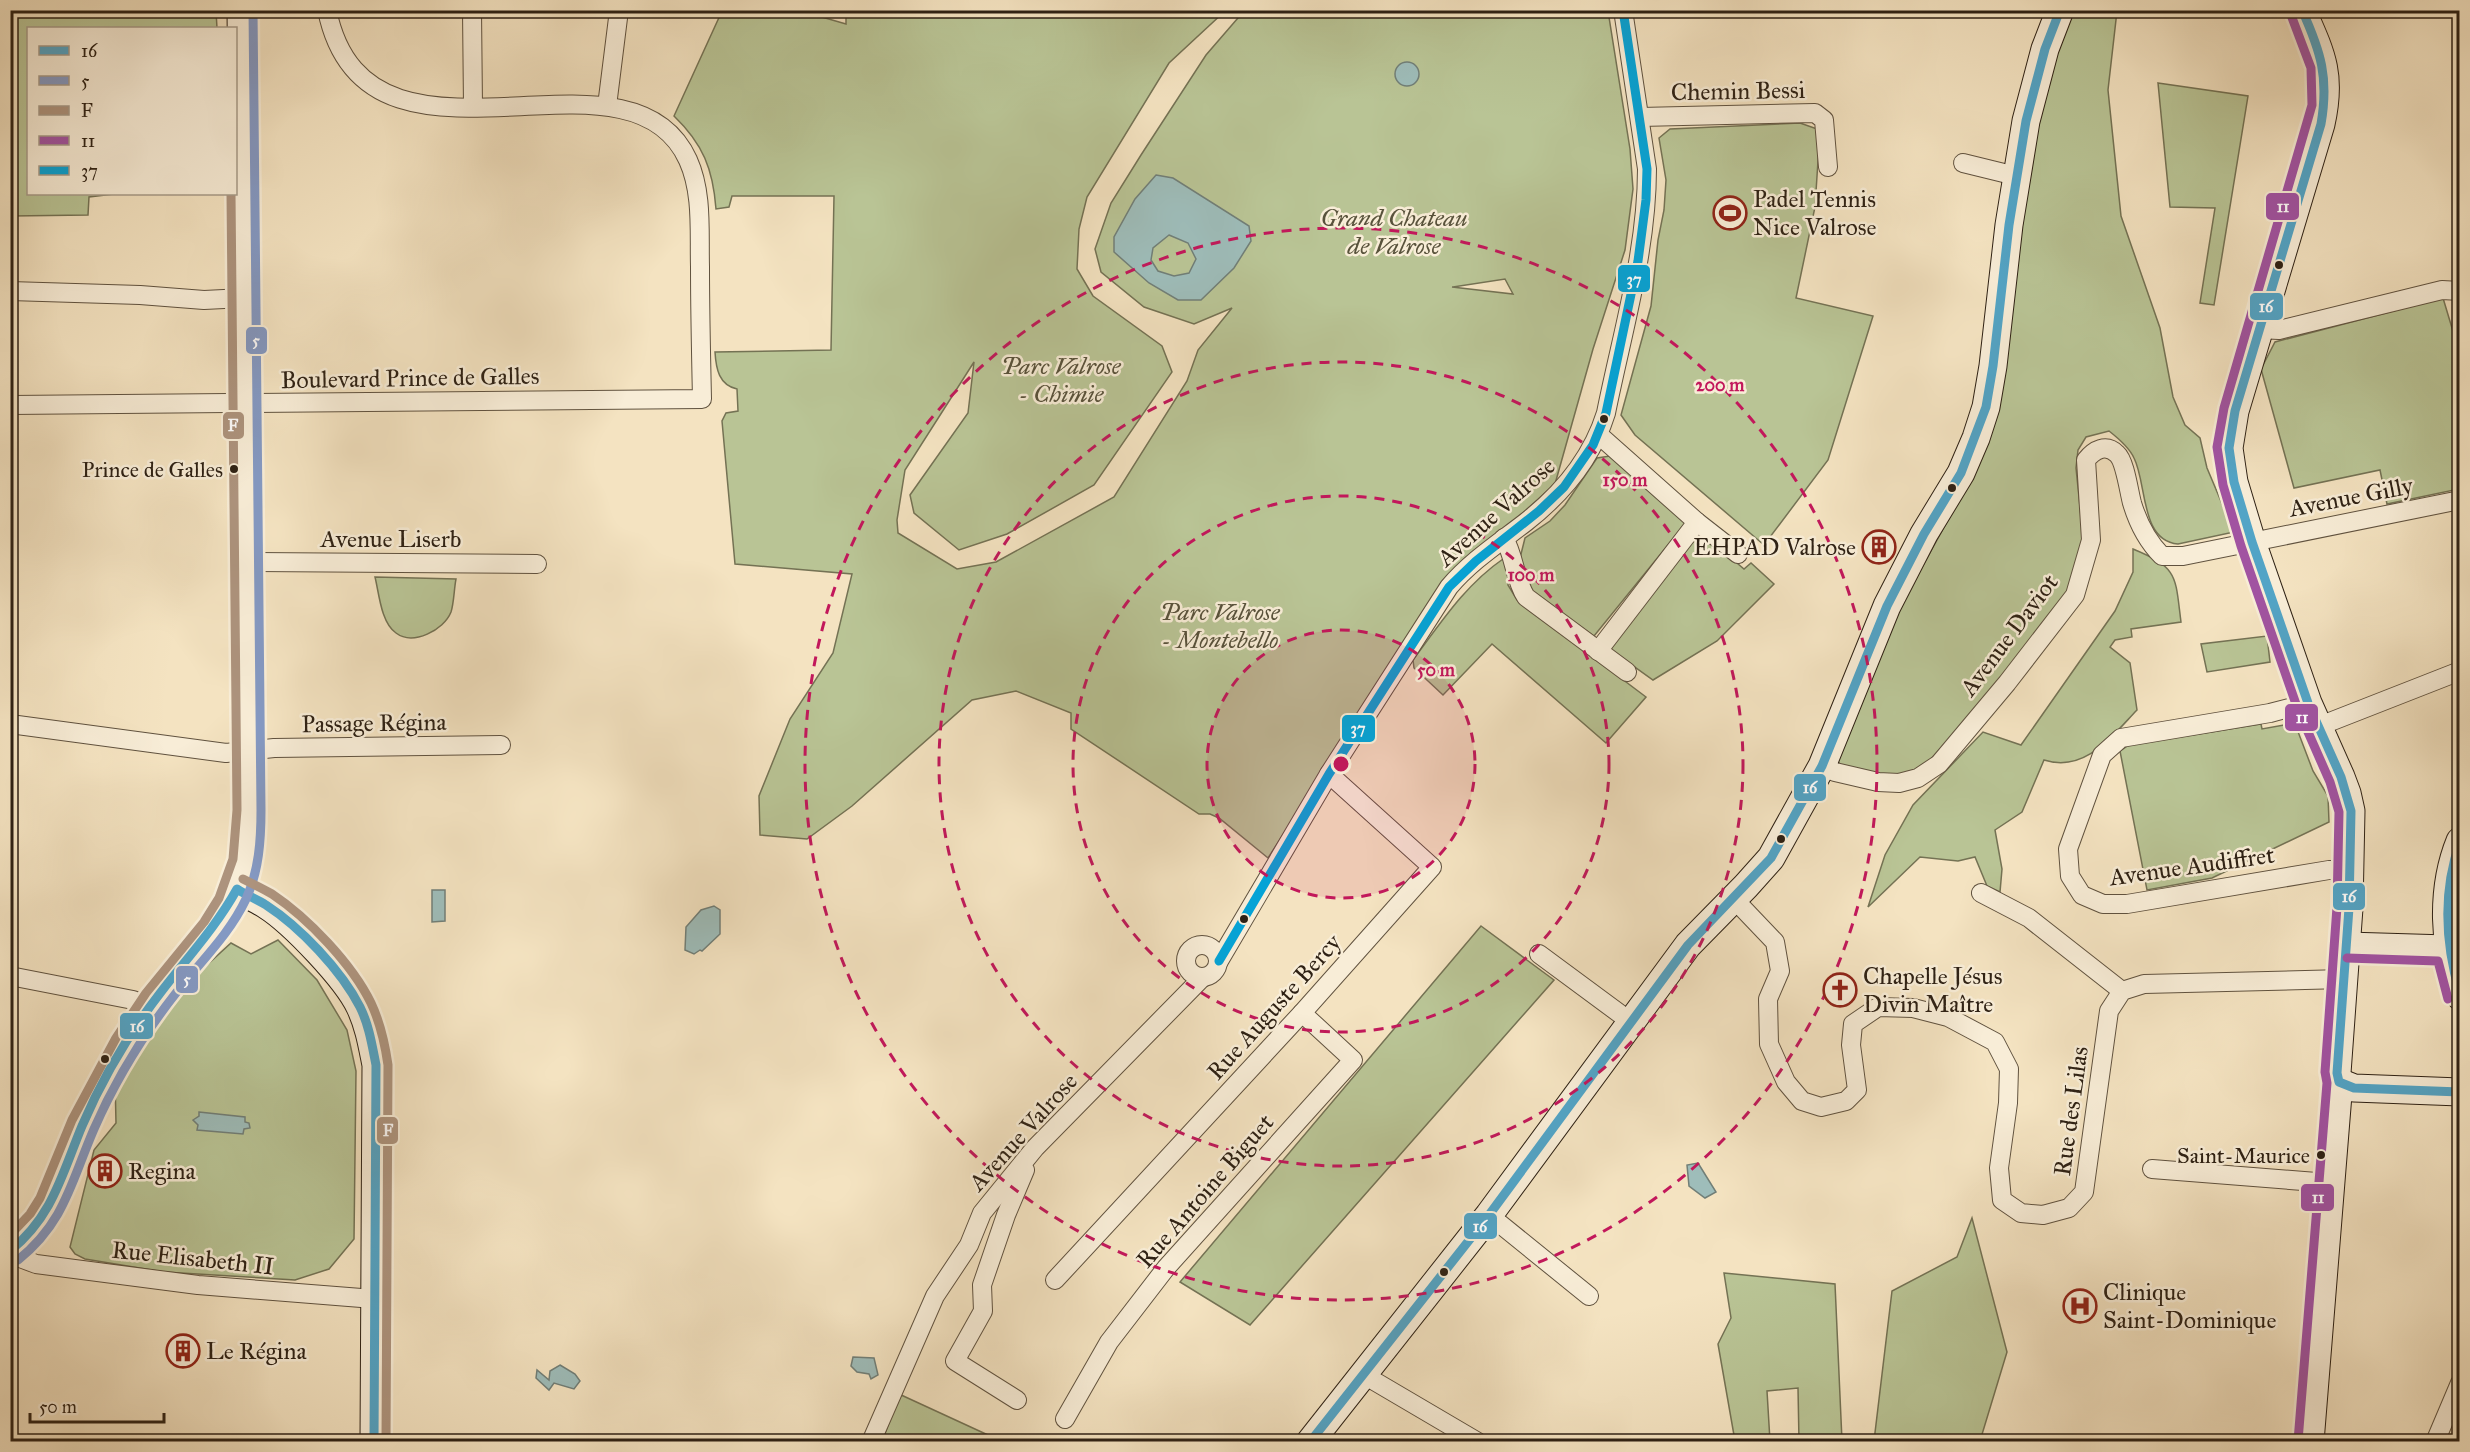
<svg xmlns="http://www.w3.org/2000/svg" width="2470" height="1452" font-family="'IM FELL Great Primer',serif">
  <rect width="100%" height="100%" fill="#f4e3c1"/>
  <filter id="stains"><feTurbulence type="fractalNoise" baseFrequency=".00333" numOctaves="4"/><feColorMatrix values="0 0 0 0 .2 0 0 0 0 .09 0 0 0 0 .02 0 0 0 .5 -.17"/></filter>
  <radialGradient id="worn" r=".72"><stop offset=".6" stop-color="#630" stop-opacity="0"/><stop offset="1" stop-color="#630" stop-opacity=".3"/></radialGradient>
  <g fill="#b9c495" stroke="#747254" stroke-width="1.5" fill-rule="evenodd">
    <path d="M 846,10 L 1225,11 L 1169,63 L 1087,197 L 1079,229 L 1077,269 L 1093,296 L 1162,346 L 1172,372 L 1094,485 L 1007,534 L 959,550 L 914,513 L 910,495 L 968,413 L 974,362 L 905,470 L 897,520 L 898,533 L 957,569 L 996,562 L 1114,497 L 1187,381 L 1198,350 L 1232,308 L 1194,324 L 1144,307 L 1101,272 L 1095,249 L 1111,203 L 1141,155 L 1206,55 L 1244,11 L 1608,11 L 1630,149 L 1633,189 L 1625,250 L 1593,349 L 1555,484 L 1449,579 L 1268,858 L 1219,818 L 1210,814 L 1199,814 L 1071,729 L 1071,713 L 1016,691 L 972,700 L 852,806 L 807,839 L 760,835 L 759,796 L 790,719 L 833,653 L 852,574 L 735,564 L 722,421 L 726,413 L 738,411 L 737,389 C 719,385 716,369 715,352 L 831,350 L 834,196 L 732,196 L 729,207 L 716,209 C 713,169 703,144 674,116 L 722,11 L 801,11 L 846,24 ZM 1505,279 L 1513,294 L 1452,287 L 1453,287 Z"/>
    <path d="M 10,11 L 216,11 L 217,28 L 28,28 L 28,194 L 114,194 L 89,197 L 88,215 L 11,216 Z"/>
    <path d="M 2073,11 L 2117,11 L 2108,90 L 2121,216 L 2160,328 L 2173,397 L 2185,425 L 2200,438 L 2207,468 L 2234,532 L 2178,544 C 2140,541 2147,483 2134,458 C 2129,447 2118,438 2109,431 L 2086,437 L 2078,450 L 2076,468 L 2084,546 L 2074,585 L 2005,679 L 1917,774 L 1902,778 L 1844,769 L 1836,759 L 1893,620 L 1965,489 L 2054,46 Z"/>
    <path d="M 2158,83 L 2248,96 L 2214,305 L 2200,303 L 2215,208 L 2170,207 Z"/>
    <path d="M 1800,123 L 1820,130 L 1815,207 L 1796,298 L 1873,316 L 1828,460 L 1764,545 L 1635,435 L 1621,415 L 1651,306 L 1658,240 L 1664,210 L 1666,180 L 1659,138 L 1670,129 Z"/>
    <path d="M 2443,298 L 2455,338 L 2459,379 L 2459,489 L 2387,504 L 2380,470 L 2294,488 L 2261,369 L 2275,342 Z"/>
    <path d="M 1610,456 L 1685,519 L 1685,524 L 1594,636 L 1524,587 L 1520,558 L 1525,538 L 1550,521 L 1565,505 L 1597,458 Z"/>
    <path d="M 1703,534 L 1744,569 L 1751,563 L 1774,584 L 1717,641 L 1653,680 L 1607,647 L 1697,536 Z"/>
    <path d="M 2133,549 C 2179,568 2175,576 2181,622 L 2131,629 L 2132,637 L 2115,640 L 2110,647 L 2130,663 L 2137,710 C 2111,737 2085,773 2044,760 L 2022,812 L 1995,830 L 2002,869 L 2000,892 L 1987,886 L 1975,857 L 1958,861 L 1920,857 L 1868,907 L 1885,855 L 1913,805 L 1983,732 L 2021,745 L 2115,611 L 2133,572 Z"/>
    <path d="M 1503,559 L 1508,561 L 1508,585 L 1517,600 L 1646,697 L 1606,743 L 1492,644 L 1443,695 L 1414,668 L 1413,660 C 1440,624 1465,585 1503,559 Z"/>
    <path d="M 375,577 L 456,579 C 454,589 454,603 451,612 C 444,630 413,646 396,633 C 381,623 379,593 375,577 Z"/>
    <path d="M 2267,636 L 2270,662 L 2207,672 L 2201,644 Z"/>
    <path d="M 2261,724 L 2262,729 L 2284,725 L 2297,729 L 2313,771 L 2328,796 L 2329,822 L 2212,878 L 2147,890 L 2120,751 L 2129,745 Z"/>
    <path d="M 1481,926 L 1554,980 L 1250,1325 L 1180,1282 Z"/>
    <path d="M 278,940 L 317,980 L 347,1030 L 356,1071 L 354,1239 L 329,1269 L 295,1280 L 164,1272 L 85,1259 L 75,1254 L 70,1247 L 94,1150 L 116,1123 L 115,1078 L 159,1009 L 231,943 L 251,954 Z"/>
    <path d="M 1972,1218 L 2007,1352 L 1980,1441 L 1874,1441 L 1892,1291 L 1957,1257 Z"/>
    <path d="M 1724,1273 L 1835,1284 L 1842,1441 L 1799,1441 L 1798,1388 L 1767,1391 L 1770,1441 L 1735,1441 L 1718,1344 L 1731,1318 Z"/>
    <path d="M 899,1394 L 1001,1441 L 882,1442 Z"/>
  </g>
  <g fill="#9ebdba" stroke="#717f78" stroke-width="1.5" fill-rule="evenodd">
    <circle cx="1407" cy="74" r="12"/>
    <path d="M 1156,175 L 1173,178 L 1249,226 L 1251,241 L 1234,268 L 1201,300 L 1178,300 L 1149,283 L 1114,252 L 1114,237 L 1135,199 ZM 1169,235 L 1188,243 L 1196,259 L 1189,273 L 1174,276 L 1158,271 L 1151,260 L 1153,248 Z"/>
    <path d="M 432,890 L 445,890 L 445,921 L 432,922 Z"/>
    <path d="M 714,906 L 720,910 L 720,934 L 702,951 L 700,950 L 694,954 L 685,950 L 686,927 L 701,910 Z"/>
    <path d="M 199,1112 L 245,1117 L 245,1122 L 249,1123 L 250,1128 L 244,1129 L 243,1134 L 197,1130 L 198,1125 L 193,1120 L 199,1116 Z"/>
    <path d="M 1698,1163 L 1716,1192 L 1705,1198 L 1689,1186 L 1687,1165 Z"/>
    <path d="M 853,1357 L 874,1358 L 878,1375 L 871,1379 L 869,1374 L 857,1372 L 851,1366 Z"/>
    <path d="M 560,1365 L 575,1374 L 580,1381 L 574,1389 L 554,1383 L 549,1390 L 536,1378 L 537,1370 L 549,1380 L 550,1371 Z"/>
  </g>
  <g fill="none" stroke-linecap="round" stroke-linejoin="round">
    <g stroke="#60523f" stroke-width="20">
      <g id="street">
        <path d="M 472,10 L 473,107"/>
        <path d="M 607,106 L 619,10"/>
        <path d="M 1640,117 L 1815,113 L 1824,120 L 1828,167"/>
        <path d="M 1963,163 L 2016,176"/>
        <path d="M 10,291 L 140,295 L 204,300 L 244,298"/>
        <path d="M 2259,329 L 2279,330 L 2442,290 L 2460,291"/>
        <path d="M 10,405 L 702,399 C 701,355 700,311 700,267 C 699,232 703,193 688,160 C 628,27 366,202 327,10"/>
        <path d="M 1599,435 L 1697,522 L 1738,554"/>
        <path d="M 1504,538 C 1515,557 1514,578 1526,597 L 1627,672"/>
        <path d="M 246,562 L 537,564"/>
        <path d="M 1598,651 L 1697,522"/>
        <path d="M 2308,703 L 2270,713 L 2121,738 L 2102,755 L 2068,849 L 2070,876 L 2082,895 L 2103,904 L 2127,904 L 2329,870 L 2350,870"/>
        <path d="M 10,724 L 226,753 L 274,748 L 501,745"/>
        <path d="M 2317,727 L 2460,671"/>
        <path d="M 1822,766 L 1835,772 L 1878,782 L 1899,783 L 1918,778 L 1939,764 L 2007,683 L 2075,595 L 2091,540 L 2086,460 C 2094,450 2106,443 2117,454 C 2125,461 2129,492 2132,503 C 2138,523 2148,542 2162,556 L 2183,556 L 2460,500"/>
        <path d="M 1981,893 L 2029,918 L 2122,991"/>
        <path d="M 1733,898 L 1775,942 L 1780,971 L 1768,999 L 1769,1044 L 1786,1082 L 1802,1101 L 1821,1107 L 1846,1101 L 1857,1090 L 1851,1045 L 1853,1024 L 1878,1007 L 1913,1008 L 1948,1017 L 1995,1042 L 2009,1069 L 2008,1103 L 1999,1168 L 2002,1200 L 2021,1213 L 2043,1215 L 2069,1208 L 2084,1192 L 2109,1011 L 2122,991 L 2144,984 L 2344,979"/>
        <circle cx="1202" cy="961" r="16"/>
        <path d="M 1539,954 L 1631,1022"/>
        <path d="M 1219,961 L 1329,774 L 1449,587 C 1471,561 1499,543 1526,522 C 1563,493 1592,458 1606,413 C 1622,333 1647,251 1647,169 L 1623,10"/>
        <path d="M 10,976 L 133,1000 L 150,1007"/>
        <path d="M 2152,1169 L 2329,1183"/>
        <path d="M 1489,1215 L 1589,1296"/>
        <path d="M 14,1248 L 20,1258 L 36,1264 L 198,1285 L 374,1299"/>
        <path d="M 1055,1280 L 1302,1013 L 1432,867 L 1329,774"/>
        <path d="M 1364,1375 L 1478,1442"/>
        <path d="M 1017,1400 L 955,1361 L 983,1311 L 982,1285 L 1006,1215 L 1025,1170"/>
        <path d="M 1065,1419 L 1109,1342 L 1166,1268 L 1353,1060 L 1302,1013"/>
        <path d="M 871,1442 L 935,1296 L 969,1245 L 982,1213 L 1035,1148 L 1202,978"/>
        <path d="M 2435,1442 L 2460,1383"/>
      </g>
    </g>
    <g stroke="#2e2114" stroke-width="29">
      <g id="secondary">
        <path d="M 2302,10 C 2322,55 2332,75 2321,124 L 2235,411 L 2229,448 L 2234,482 L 2252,542 L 2308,703 L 2341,777 L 2347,793 L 2351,811 L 2349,908 L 2337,1073 L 2339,1082 L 2310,1442"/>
        <path d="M 2460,841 C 2440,890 2444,947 2460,996"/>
        <path d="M 237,889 C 246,895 257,899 266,905 C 293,922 347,979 360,1007 C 369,1026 372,1045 376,1065 L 374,1442"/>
        <path d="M 2347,946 L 2447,949"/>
        <path d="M 2339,1082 L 2354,1088 L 2460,1092"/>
        <path d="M 10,1251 C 60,1218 66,1155 92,1106 C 113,1064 137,1023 166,986 C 190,955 221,927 236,891 C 247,865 249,837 249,810 L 241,10"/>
        <path d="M 1310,1442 L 1489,1215 L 1688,945 L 1746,886 L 1771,858 L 1807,793 L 1822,766 L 1887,606 L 1924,534 L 1961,473 L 1976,438 L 1986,407 L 1993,366 L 2009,225 L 2026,121 L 2045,49 L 2060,10"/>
      </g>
    </g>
    <use href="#street" stroke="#f8edd7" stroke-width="18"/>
    <use href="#secondary" stroke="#f8edd7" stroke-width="27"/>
    <g stroke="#f8edd7" stroke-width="14">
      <g id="bus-1">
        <path d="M 2302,10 C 2321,52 2329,78 2321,124 L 2235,411 L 2229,448 L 2234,482 L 2252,542 L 2308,703 L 2341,777 L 2351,811 L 2349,908 L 2337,1073 L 2339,1082 L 2354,1088 L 2460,1092"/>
        <path d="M 2460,842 C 2442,893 2445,943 2460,994"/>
        <path d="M 10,1251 C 53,1216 62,1174 82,1126 C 102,1079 130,1032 161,992 C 187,958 216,927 237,889 C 246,895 256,899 266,905 C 300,927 341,970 360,1007 C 369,1025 372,1045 376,1065 L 374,1442"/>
        <path d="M 1310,1442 L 1489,1215 L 1688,945 L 1771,858 L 1822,766 L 1887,606 L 1924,534 L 1961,473 L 1986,407 L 1993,366 L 2009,225 L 2026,121 L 2045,49 L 2060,10"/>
      </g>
    </g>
    <g stroke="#f8edd7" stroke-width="14">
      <path id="bus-2" d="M 18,1260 C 65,1222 71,1182 94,1129 C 115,1081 143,1035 176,993 C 200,962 229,935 246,899 C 259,871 261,840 261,810 L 253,10"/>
    </g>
    <g stroke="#f8edd7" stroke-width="14">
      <g id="bus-3">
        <path d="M 243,879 C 253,884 263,889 272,894 C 308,918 352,964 371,1003 C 380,1022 385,1044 388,1065 L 386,1442"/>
        <path d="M 10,1235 L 30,1214 L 40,1198 L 72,1120 L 116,1038 L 146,993 L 204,922 L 219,898 L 233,859 L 237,810 L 231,194"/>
      </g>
    </g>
    <g stroke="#f8edd7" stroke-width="14">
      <g id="bus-4">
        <path d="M 2291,15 L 2311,68 L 2312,105 L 2224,408 L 2217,447 L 2223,485 L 2241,546 L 2297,707 L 2330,782 L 2339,812 L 2337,907 L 2325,1072 L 2327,1083 L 2298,1441"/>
        <path d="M 2347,958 L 2438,961 L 2448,999"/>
      </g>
    </g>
    <g stroke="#f8edd7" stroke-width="14">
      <path id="bus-5" d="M 1219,961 L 1329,774 L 1449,587 L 1476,561 L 1539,511 L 1564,487 L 1593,445 L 1606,413 L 1638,261 L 1646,200 L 1647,169 L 1623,10"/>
    </g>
    <use href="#bus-1" stroke="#52a4c6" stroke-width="9"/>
    <use href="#bus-2" stroke="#8499c3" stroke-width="9"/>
    <use href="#bus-3" stroke="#ad937d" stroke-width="9"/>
    <use href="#bus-4" stroke="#a153a1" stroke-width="9"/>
    <use href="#bus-5" stroke="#05a3d6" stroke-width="9"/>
  </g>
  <circle cx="1341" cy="764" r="134" fill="#c2185b" fill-opacity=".12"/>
  <g fill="none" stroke="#c2185b" stroke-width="3" stroke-dasharray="10 8">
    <circle cx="1341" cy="764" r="134"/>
    <circle cx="1341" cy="764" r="268"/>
    <circle cx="1341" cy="764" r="402"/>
    <circle cx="1341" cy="764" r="536"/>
  </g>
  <defs>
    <g id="stadium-ring" transform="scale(1.725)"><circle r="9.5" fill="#f8edd7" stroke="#8f2418" stroke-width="1.5"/><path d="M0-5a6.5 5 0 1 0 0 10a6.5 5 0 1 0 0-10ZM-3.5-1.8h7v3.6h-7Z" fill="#8f2418"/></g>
    <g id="building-ring" transform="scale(1.725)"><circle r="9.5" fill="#f8edd7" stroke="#8f2418" stroke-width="1.5"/><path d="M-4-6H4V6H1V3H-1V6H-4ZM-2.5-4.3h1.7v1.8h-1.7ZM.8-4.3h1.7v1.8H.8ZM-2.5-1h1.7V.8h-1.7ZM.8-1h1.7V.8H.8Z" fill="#8f2418"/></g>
    <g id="church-ring" transform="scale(1.725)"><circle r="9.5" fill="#f8edd7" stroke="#8f2418" stroke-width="1.5"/><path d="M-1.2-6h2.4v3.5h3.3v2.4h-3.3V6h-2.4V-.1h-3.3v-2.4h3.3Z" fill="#8f2418"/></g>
    <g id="hospital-ring" transform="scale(1.725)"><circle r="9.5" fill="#f8edd7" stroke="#8f2418" stroke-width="1.5"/><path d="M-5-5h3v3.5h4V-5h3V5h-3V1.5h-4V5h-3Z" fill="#8f2418"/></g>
  </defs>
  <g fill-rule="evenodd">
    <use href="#stadium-ring" x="1730" y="213"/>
    <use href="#building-ring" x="1879" y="547"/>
    <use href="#church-ring" x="1840" y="990"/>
    <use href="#building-ring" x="105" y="1171"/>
    <use href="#hospital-ring" x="2080" y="1306"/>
    <use href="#building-ring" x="183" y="1351"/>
  </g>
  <g fill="#2e2114" stroke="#f8edd7" stroke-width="2">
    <circle cx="2279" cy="265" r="5"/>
    <circle cx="1604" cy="419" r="5"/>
    <circle cx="234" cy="469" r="5"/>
    <circle cx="1952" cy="488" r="5"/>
    <circle cx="1781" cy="839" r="5"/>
    <circle cx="1244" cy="919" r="5"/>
    <circle cx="105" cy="1059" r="5"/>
    <circle cx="2321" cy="1155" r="5"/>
    <circle cx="1444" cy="1272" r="5"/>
  </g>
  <g text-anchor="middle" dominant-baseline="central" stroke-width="5" stroke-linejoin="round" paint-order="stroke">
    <g font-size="22" fill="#2e2114" stroke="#f8edd7" text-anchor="end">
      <text x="223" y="469">Prince de Galles</text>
      <text x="2310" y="1155">Saint-Maurice</text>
    </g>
    <g font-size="24" fill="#2e2114" stroke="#f8edd7">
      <text transform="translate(1738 91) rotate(-1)">Chemin Bessi</text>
      <text transform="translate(410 378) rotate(-1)">Boulevard Prince de Galles</text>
      <text transform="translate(2351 497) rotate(-11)">Avenue Gilly</text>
      <text transform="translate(1496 512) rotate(-42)">Avenue Valrose</text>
      <text x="391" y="539">Avenue Liserb</text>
      <text transform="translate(2009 635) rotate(-53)">Avenue Daviot</text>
      <text transform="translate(374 723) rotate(-1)">Passage Régina</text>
      <text transform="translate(2192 866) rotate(-8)">Avenue Audiffret</text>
      <text transform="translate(1274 1007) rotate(-48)">Rue Auguste Bercy</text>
      <text transform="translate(2071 1111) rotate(-82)">Rue des Lilas</text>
      <text transform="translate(1023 1132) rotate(-48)">Avenue Valrose</text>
      <text transform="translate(1205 1191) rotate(-49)">Rue Antoine Biguet</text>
      <text transform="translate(193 1258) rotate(6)">Rue Elisabeth II</text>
    </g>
    <g font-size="24" fill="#2e2114" stroke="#f8edd7" text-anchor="start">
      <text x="1753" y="199">Padel Tennis<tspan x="1753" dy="28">Nice Valrose</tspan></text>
      <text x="1856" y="547" text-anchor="end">EHPAD Valrose</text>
      <text x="1863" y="976">Chapelle Jésus<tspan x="1863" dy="28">Divin Maître</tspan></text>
      <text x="128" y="1171">Regina</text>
      <text x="2103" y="1292">Clinique<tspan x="2103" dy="28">Saint-Dominique</tspan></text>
      <text x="206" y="1351">Le Régina</text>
    </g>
    <g font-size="24" font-style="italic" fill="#58523b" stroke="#f8edd7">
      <text x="1394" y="218">Grand Chateau<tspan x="1394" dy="28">de Valrose</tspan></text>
      <text x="1061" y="366">Parc Valrose<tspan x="1061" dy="28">- Chimie</tspan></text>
      <text x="1220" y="612">Parc Valrose<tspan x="1220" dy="28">- Montebello</tspan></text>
    </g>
  </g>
  <circle cx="1341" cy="764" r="9" fill="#c2185b" stroke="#f8edd7" stroke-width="3"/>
  <g font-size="18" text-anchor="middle" font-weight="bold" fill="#c2185b" stroke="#f8edd7" stroke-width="5" stroke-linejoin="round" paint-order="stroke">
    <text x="1720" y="391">200 m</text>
    <text x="1625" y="486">150 m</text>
    <text x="1531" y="581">100 m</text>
    <text x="1436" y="676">50 m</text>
  </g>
  <g stroke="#f8edd7" stroke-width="2">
    <rect x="2265" y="192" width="35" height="29" rx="6" fill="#a153a1"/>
    <rect x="1617" y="264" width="34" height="29" rx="6" fill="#05a3d6"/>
    <rect x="2249" y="292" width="35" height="29" rx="6" fill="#52a4c6"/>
    <rect x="245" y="326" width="23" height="29" rx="6" fill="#8499c3"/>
    <rect x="222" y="411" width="23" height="29" rx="6" fill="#ad937d"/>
    <rect x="2284" y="703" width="35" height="29" rx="6" fill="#a153a1"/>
    <rect x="1341" y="714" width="35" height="29" rx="6" fill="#05a3d6"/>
    <rect x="1793" y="773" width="34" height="29" rx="6" fill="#52a4c6"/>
    <rect x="2332" y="882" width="34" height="29" rx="6" fill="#52a4c6"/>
    <rect x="175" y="965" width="24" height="29" rx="6" fill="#8499c3"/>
    <rect x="119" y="1012" width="35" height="28" rx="6" fill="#52a4c6"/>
    <rect x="376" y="1116" width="23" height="29" rx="6" fill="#ad937d"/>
    <rect x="2300" y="1183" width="35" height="29" rx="6" fill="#a153a1"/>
    <rect x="1463" y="1212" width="35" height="28" rx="6" fill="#52a4c6"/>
  </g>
  <g font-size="16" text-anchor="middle" font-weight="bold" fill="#fff">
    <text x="2283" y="212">11</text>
    <text x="1634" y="285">37</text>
    <text x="2266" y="312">16</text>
    <text x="256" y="346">5</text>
    <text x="233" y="431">F</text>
    <text x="2302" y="723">11</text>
    <text x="1358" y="734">37</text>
    <text x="1810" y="793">16</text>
    <text x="2349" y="902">16</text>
    <text x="187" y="985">5</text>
    <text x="137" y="1032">16</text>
    <text x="388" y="1136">F</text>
    <text x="2318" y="1203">11</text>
    <text x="1480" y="1232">16</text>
  </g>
  <rect width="2470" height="1452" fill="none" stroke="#f4e3c1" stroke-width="36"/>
  <rect x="12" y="12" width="2446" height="1428" fill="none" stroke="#2e2114" stroke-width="3"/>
  <rect x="18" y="18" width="2434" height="1416" fill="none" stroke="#2e2114" stroke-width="1.5"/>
  <rect x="27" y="27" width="210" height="168" fill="#f8edd7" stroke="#a79b89" stroke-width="1.5"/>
  <rect x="39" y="46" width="30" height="9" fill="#52a4c6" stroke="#a79b89" stroke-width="1.5"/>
  <text x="81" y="57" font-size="18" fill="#2e2114">16</text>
  <rect x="39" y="76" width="30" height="9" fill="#8499c3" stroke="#a79b89" stroke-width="1.5"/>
  <text x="81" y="87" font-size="18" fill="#2e2114">5</text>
  <rect x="39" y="106" width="30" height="9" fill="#ad937d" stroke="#a79b89" stroke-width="1.5"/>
  <text x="81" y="117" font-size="18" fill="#2e2114">F</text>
  <rect x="39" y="136" width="30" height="9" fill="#a153a1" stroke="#a79b89" stroke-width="1.5"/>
  <text x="81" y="147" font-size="18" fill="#2e2114">11</text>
  <rect x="39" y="166" width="30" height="9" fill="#05a3d6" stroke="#a79b89" stroke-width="1.5"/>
  <text x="81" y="177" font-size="18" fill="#2e2114">37</text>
  <path d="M30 1413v9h134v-9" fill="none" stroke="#2e2114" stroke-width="3"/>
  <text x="39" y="1413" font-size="18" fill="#2e2114" stroke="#f8edd7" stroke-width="4.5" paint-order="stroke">50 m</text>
  <rect width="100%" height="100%" filter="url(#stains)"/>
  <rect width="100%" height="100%" fill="url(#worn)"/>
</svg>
